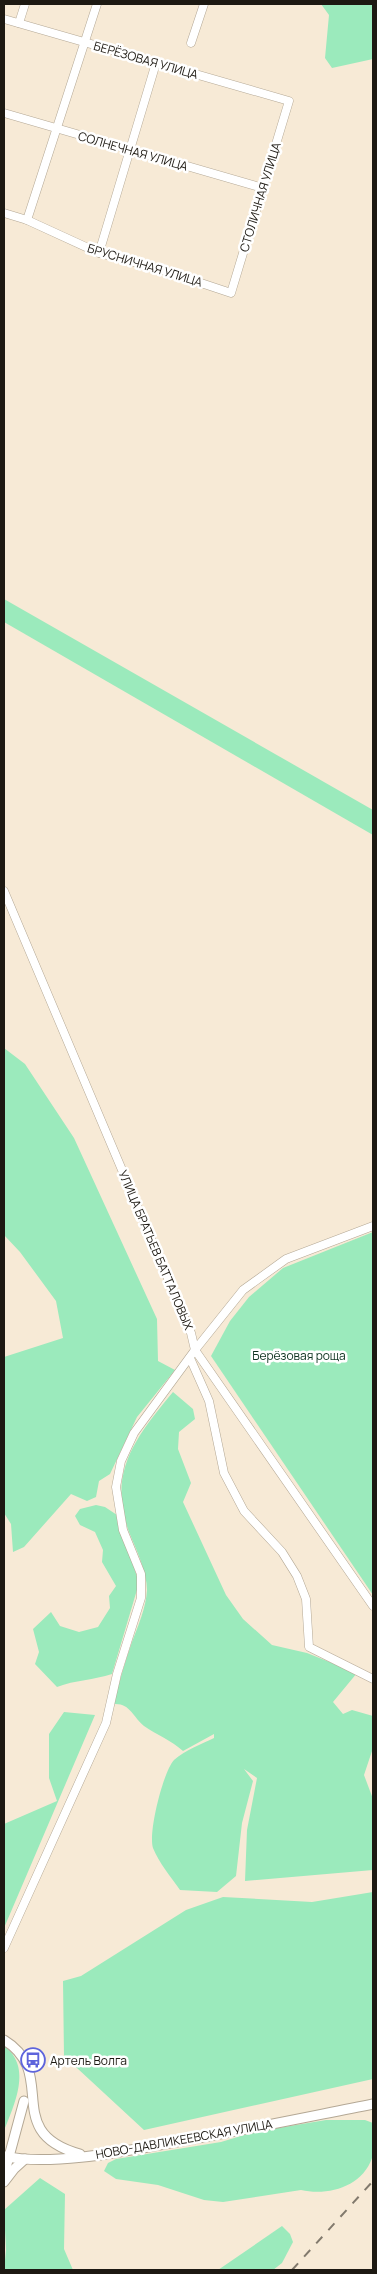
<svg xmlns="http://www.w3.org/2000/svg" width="377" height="2274" font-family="Manrope,sans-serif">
  <rect width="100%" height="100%" fill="#f7ead6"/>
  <g fill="#9beabc">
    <path d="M 321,4 L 373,4 L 373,59 L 332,68 L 325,58 L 329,15 Z"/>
    <path d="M 4,599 L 373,810 L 373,835 L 4,622 Z"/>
    <path d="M 4,1048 L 25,1064 L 74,1138 L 157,1319 L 158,1361 L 175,1370 L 137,1417 L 110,1474 L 99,1481 L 96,1497 L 87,1501 L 71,1494 L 24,1547 L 13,1552 L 11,1524 L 4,1513 L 4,1357 L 63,1338 L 56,1301 L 20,1252 L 4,1235 Z"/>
    <path d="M 373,1232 L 373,1595 L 211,1356 L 230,1321 L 249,1297 L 283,1268 Z"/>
    <path d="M 173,1392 L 193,1409 L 195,1419 L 179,1432 L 178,1449 L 191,1483 L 183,1502 L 226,1595 L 243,1619 L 272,1645 L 307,1653 L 357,1673 L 333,1702 L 343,1714 L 352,1710 L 373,1716 L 373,1748 L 364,1775 L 373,1799 L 373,1870 L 245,1881 L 247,1830 L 257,1778 L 244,1769 L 253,1781 L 242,1823 L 236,1876 L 217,1892 L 180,1890 C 171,1877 159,1863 153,1848 C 148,1833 163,1772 174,1760 C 185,1750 202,1744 214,1738 L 214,1734 L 183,1751 C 171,1740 157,1735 144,1726 C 133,1717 130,1703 114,1704 C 119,1682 125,1662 132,1642 C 138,1626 146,1608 147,1590 C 147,1572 136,1549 129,1532 C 107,1472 136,1437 173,1392 Z"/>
    <path d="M 96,1505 L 105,1507 L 117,1515 L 139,1583 L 112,1674 C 94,1680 75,1680 57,1687 L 35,1664 L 39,1652 L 33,1629 L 51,1612 L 60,1626 L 79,1632 L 98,1627 L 110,1608 L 109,1596 L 116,1586 L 102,1562 L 103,1550 L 95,1532 L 80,1525 L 75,1516 L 80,1509 Z"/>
    <path d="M 64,1712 L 95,1715 L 4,1928 L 4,1824 L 57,1801 L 49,1778 L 49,1734 Z"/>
    <path d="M 373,1892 L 373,2079 L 144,2130 L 64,2056 L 63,1981 L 81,1976 L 186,1910 L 223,1897 L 312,1902 Z"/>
    <path d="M 4,2046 C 33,2067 14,2105 4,2131 Z"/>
    <path d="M 326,2120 L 365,2120 L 373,2123 C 373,2134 376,2148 372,2158 C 362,2187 328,2196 301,2190 L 223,2202 L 204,2200 L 158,2185 L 116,2179 L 104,2171 L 108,2163 L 116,2159 L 221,2142 L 254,2132 Z"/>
    <path d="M 40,2178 L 65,2194 L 64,2249 L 73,2270 L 4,2270 L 6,2250 L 4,2210 Z"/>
    <path d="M 282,2226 L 290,2234 L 293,2242 L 282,2263 L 273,2270 L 218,2270 Z"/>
  </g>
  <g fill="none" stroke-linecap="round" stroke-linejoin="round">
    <g stroke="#b4a895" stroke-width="9">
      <g id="minor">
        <path d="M 4,19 L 289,101 L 231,293 L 156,268 L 99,253 L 27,220 L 4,213"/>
        <path d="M 19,23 L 25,4"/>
        <path d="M 191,43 L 204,4"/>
        <path d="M 4,113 L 263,188"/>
        <path d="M 27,220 L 97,4"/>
        <path d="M 99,253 L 156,63"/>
        <path d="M 4,891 L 191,1333 L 195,1350 L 373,1606"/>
        <path d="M 190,1358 L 209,1401 L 224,1473 L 244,1511 L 282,1552 L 297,1576 L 306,1599 L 309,1647 L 373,1679"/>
        <path d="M 4,1948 L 106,1723 L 117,1674 L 141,1598 L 141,1574 L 123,1530 L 116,1487 L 121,1461 L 134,1433 L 195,1350 L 243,1290 L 286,1259 L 373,1226"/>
      </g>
    </g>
    <g stroke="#b4a895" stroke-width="11">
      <g id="tertiary">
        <path d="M 4,2040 C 60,2074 0,2132 80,2154"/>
        <path d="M 4,2156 C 46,2166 116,2153 159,2145 C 231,2133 302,2118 373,2104"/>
        <path d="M 4,2175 L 24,2101"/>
        <path d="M 4,2182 L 14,2169 L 25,2159"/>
      </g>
    </g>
    <use href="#minor" stroke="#fff" stroke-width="8"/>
    <use href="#tertiary" stroke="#fff" stroke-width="9"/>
    <path stroke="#827a6d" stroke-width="2" stroke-dasharray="9 9" stroke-linecap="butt" d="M 292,2270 L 373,2181"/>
  </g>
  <defs>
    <g id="bus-ring" transform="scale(1.25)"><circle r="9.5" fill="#fff" stroke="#5e64dc" stroke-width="1.5"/><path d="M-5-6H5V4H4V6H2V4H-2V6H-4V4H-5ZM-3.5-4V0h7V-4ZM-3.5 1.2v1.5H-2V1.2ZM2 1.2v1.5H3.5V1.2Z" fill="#5e64dc"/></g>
  </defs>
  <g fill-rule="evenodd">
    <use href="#bus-ring" x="33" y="2060"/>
  </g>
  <g text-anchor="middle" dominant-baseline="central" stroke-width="5" stroke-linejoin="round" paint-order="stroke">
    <g font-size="12" fill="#1d1912" stroke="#fff">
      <text transform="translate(146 60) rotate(16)">БЕРЁЗОВАЯ УЛИЦА</text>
      <text transform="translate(133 151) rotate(16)">СОЛНЕЧНАЯ УЛИЦА</text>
      <text transform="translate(260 197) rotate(-73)">СТОЛИЧНАЯ УЛИЦА</text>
      <text transform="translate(145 265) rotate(17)">БРУСНИЧНАЯ УЛИЦА</text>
      <text transform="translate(156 1250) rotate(67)">УЛИЦА БРАТЬЕВ БАТТАЛОВЫХ</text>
      <text transform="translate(184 2139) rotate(-10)">НОВО-ДАВЛИКЕЕВСКАЯ УЛИЦА</text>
    </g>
    <g font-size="12" fill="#0f3421" stroke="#fff">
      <text x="299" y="1355">Берёзовая роща</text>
    </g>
    <g font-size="12" fill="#1d1912" stroke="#fff" text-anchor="start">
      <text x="50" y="2060">Артель Волга</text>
    </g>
  </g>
  <rect width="377" height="2274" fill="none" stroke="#1d1912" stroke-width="10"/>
</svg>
